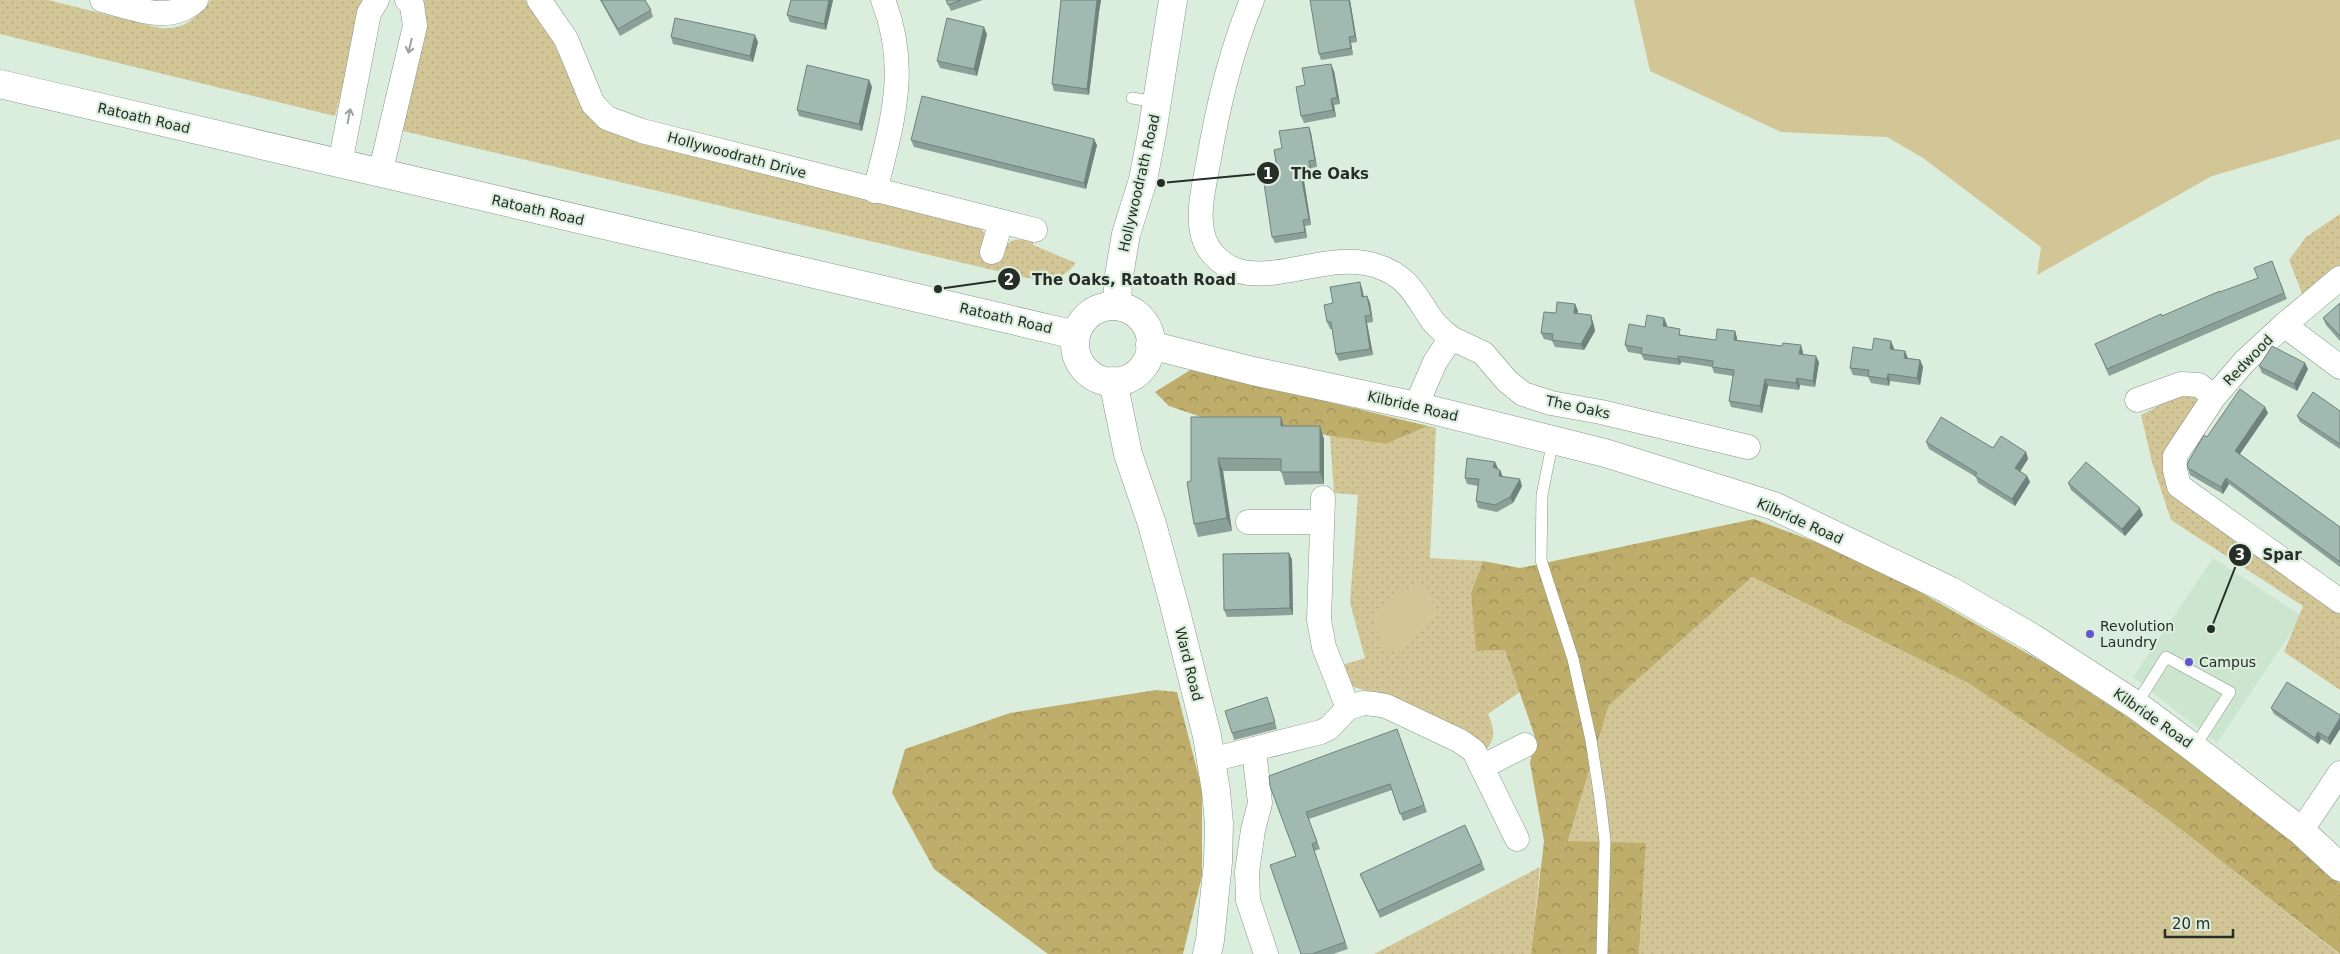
<svg xmlns="http://www.w3.org/2000/svg" width="2340" height="954" font-family="'DejaVu Sans',sans-serif">
  <defs>
    <pattern id="grass-dots" width="8" height="8" patternUnits="userSpaceOnUse" patternTransform="scale(1.25)"><rect width="8" height="8" fill="#d3c696"/><path d="M2 2h.1M6 6h.1" fill="none" stroke="#b5aa81" stroke-width="1.8" stroke-linecap="round"/></pattern>
    <pattern id="forest-crowns" width="20" height="18" patternUnits="userSpaceOnUse" patternTransform="scale(1.25)"><rect width="20" height="18" fill="#bfad6b"/><path d="M2 6a3 3 0 1 1 6 0M12 15a3 3 0 1 1 6 0" fill="none" stroke="#9b8d58"/></pattern>
  </defs>
  <rect width="100%" height="100%" fill="#dbeedd"/>
  <path fill="#cce5cf" d="M 2213,558 L 2302,616 L 2217,743 L 2133,677 Z"/>
  <g fill="url(#grass-dots)">
    <path d="M 0,0 L 48,0 L 160,28 C 187,30 194,18 211,0 L 367,0 L 335,116 L 0,34 Z"/>
    <path d="M 419,0 L 525,0 L 553,42 L 573,83 L 578,100 L 593,121 L 979,223 L 985,236 L 1003,249 C 1012,237 1019,239 1033,241 L 1033,245 L 1076,263 C 1059,283 1051,280 1027,278 L 403,131 L 400,122 Z"/>
    <path d="M 2340,214 L 2340,270 L 2305,301 L 2289,260 L 2306,237 Z"/>
    <path d="M 2191,395 L 2196,398 L 2200,404 L 2169,470 L 2309,593 L 2340,614 L 2340,690 L 2284,652 L 2303,606 L 2171,520 L 2152,462 L 2141,415 L 2175,397 Z"/>
    <path d="M 1428,426 L 1436,428 L 1430,558 L 1483,561 L 1471,593 L 1477,651 L 1505,649 L 1520,692 L 1488,714 C 1493,726 1497,738 1487,748 L 1481,747 L 1468,732 L 1426,712 L 1390,698 L 1351,686 L 1342,665 L 1365,658 L 1350,603 L 1358,495 L 1334,493 L 1330,436 L 1386,444 Z"/>
    <path d="M 1752,577 L 1968,683 L 2136,796 L 2183,831 L 2339,954 L 1639,954 L 1646,843 L 1568,842 L 1609,705 Z"/>
    <path d="M 1540,867 L 1531,954 L 1374,954 Z"/>
  </g>
  <g fill="url(#forest-crowns)">
    <path d="M 1192,369 L 1428,426 L 1386,444 L 1330,436 L 1292,427 L 1216,422 L 1169,406 L 1155,392 Z"/>
    <path d="M 1754,519 L 1864,560 L 2051,667 L 2188,757 L 2293,842 L 2340,883 L 2340,954 L 2183,831 L 2136,796 L 1968,683 L 1752,577 L 1609,705 L 1568,841 L 1646,843 L 1639,954 L 1531,954 L 1544,841 L 1530,763 L 1535,737 L 1505,650 L 1476,651 L 1471,593 L 1483,561 L 1520,568 Z"/>
    <path d="M 1156,690 L 1177,692 L 1202,789 L 1202,876 L 1183,954 L 1048,954 L 934,869 L 892,793 L 905,749 L 1010,713 Z"/>
  </g>
  <g fill="#d3c696">
    <path d="M 1634,0 L 2340,0 L 2340,139 L 2212,176 L 2037,275 L 2041,247 L 1923,158 L 1887,137 L 1781,132 L 1650,71 Z"/>
    <path d="M 1420,586 C 1432,594 1434,601 1434,615 L 1415,637 L 1394,652 L 1384,648 L 1374,623 C 1384,597 1395,594 1420,586 Z"/>
  </g>
  <g fill="none" stroke-linecap="round" stroke-linejoin="round">
    <g stroke="#87998a" stroke-width="12">
      <g id="lane">
        <path d="M 1132,98 L 1157,102"/>
        <path d="M 1553,440 L 1542,495 L 1541,560 L 1573,659 L 1591,740 L 1600,799 L 1605,841 L 1602,954"/>
        <path d="M 2136,705 L 2166,657 L 2230,692 L 2194,748"/>
      </g>
    </g>
    <g stroke="#87998a" stroke-width="25">
      <g id="street">
        <path d="M 102,0 C 133,8 170,25 196,0"/>
        <path d="M 539,0 L 566,39 L 593,104 L 607,118 L 642,131 L 1035,230"/>
        <path d="M 1252,0 C 1230,54 1218,106 1208,164 C 1204,186 1198,209 1202,231 C 1206,254 1227,271 1249,273 C 1291,277 1336,252 1377,266 C 1408,276 1415,295 1432,320 C 1437,327 1444,332 1451,338 L 1435,362 L 1416,406"/>
        <path d="M 340,164 L 369,13 L 377,0"/>
        <path d="M 380,174 L 415,26 L 412,5 L 407,0"/>
        <path d="M 875,191 C 892,123 910,68 883,0"/>
        <path d="M 992,252 L 1001,222"/>
        <path d="M 2340,278 L 2284,325 L 2245,361 L 2214,397 L 2175,456 L 2175,470 L 2179,486 L 2340,601"/>
        <path d="M 2284,325 L 2340,367"/>
        <path d="M 1451,338 L 1483,353 L 1507,381 L 1523,394 L 1551,403 L 1601,412 L 1748,447"/>
        <path d="M 2137,400 L 2181,384 L 2199,385 L 2214,397"/>
        <path d="M 1323,498 L 1319,620 L 1324,647 L 1348,708"/>
        <path d="M 1248,522 L 1321,522"/>
        <path d="M 1254,750 L 1260,803 L 1253,830 L 1247,872 L 1248,900 L 1266,954"/>
        <path d="M 1211,760 L 1321,732 L 1329,728 L 1348,708 L 1363,703 L 1374,704 L 1386,706 L 1460,741 L 1474,751 L 1517,839"/>
        <path d="M 1482,767 L 1525,745"/>
        <path d="M 2301,831 L 2340,773"/>
      </g>
    </g>
    <g stroke="#87998a" stroke-width="29">
      <g id="secondary">
        <path d="M 0,84 L 1076,335"/>
        <path d="M 1117,306 L 1118,281 L 1126,234 L 1143,180 L 1152,133 L 1173,0"/>
        <circle cx="1113" cy="344" r="38"/>
        <path d="M 1150,345 L 1253,371 L 1416,406 L 1605,453 L 1774,506 L 1949,590 L 2031,637 L 2136,705 L 2194,748 L 2301,831 L 2340,867"/>
        <path d="M 1113,381 L 1128,454 L 1152,524 L 1174,604 L 1207,736 L 1216,791 L 1219,823 L 1218,862 L 1210,940 L 1207,954"/>
      </g>
    </g>
    <use href="#lane" stroke="#fff" stroke-width="11"/>
    <use href="#street" stroke="#fff" stroke-width="24"/>
    <use href="#secondary" stroke="#fff" stroke-width="28"/>
  </g>
  <g fill="#8aa099">
    <path d="M 600,0 L 645,0 L 651,10 L 653,17 L 620,36 Z"/>
    <path d="M 791,0 L 833,0 L 826,30 L 790,22 L 787,15 Z"/>
    <path d="M 946,0 L 983,0 L 951,11 Z"/>
    <path d="M 1061,0 L 1101,0 L 1099,12 L 1089,95 L 1054,91 L 1052,84 Z"/>
    <path d="M 1350,0 L 1357,42 L 1351,43 L 1353,55 L 1321,60 L 1319,54 Z"/>
    <path d="M 987,34 L 977,76 L 940,68 L 937,61 Z"/>
    <path d="M 671,37 L 758,42 L 753,62 L 673,44 Z"/>
    <path d="M 1334,71 L 1340,104 L 1334,105 L 1336,117 L 1304,123 L 1301,116 Z"/>
    <path d="M 869,80 L 872,87 L 862,131 L 799,116 L 797,110 Z"/>
    <path d="M 1309,127 L 1311,133 L 1317,167 L 1311,168 L 1313,180 L 1304,181 L 1311,225 L 1305,226 L 1307,238 L 1275,243 L 1272,237 L 1277,168 L 1282,148 Z"/>
    <path d="M 911,140 L 1097,145 L 1086,189 L 914,147 Z"/>
    <path d="M 2272,261 L 2287,299 L 2109,376 L 2095,344 L 2162,316 L 2258,278 Z"/>
    <path d="M 1362,288 L 1364,297 L 1367,296 L 1370,303 L 1373,322 L 1367,323 L 1373,355 L 1339,361 L 1336,354 L 1332,329 L 1330,329 L 1327,322 L 1333,303 Z"/>
    <path d="M 2340,303 L 2340,341 L 2326,325 L 2323,318 Z"/>
    <path d="M 1575,304 L 1578,311 L 1577,313 L 1593,322 L 1595,331 L 1584,350 L 1555,347 L 1552,341 L 1544,339 L 1541,333 L 1556,313 Z"/>
    <path d="M 1664,318 L 1667,325 L 1666,327 L 1682,335 L 1716,340 L 1735,331 L 1737,338 L 1737,340 L 1803,352 L 1803,354 L 1819,362 L 1815,387 L 1800,385 L 1799,390 L 1768,386 L 1762,413 L 1731,407 L 1729,401 L 1733,376 L 1714,373 L 1712,367 L 1681,362 L 1680,365 L 1644,360 L 1641,354 L 1628,352 L 1625,345 L 1645,327 Z"/>
    <path d="M 1894,348 L 1893,349 L 1908,358 L 1920,360 L 1923,367 L 1920,385 L 1890,381 L 1889,386 L 1871,383 L 1868,377 L 1853,375 L 1850,368 L 1872,350 Z"/>
    <path d="M 2259,366 L 2308,369 L 2297,391 L 2262,373 Z"/>
    <path d="M 2340,411 L 2340,449 L 2300,422 L 2297,416 Z"/>
    <path d="M 2268,413 L 2240,454 L 2340,527 L 2340,567 L 2229,484 L 2223,494 L 2190,475 L 2188,468 L 2207,437 Z"/>
    <path d="M 1191,417 L 1281,417 L 1284,426 L 1324,439 L 1324,484 L 1285,485 L 1281,471 L 1223,471 L 1232,531 L 1198,537 L 1194,524 L 1191,481 Z"/>
    <path d="M 1926,442 L 2026,452 L 2028,459 L 2020,471 L 2027,476 L 2030,482 L 2015,506 L 1978,483 L 1976,477 L 1929,449 Z"/>
    <path d="M 1495,462 L 1498,469 L 1503,477 L 1522,486 L 1513,503 L 1497,512 L 1478,508 L 1476,501 L 1478,486 L 1467,484 L 1465,478 Z"/>
    <path d="M 2068,483 L 2143,515 L 2125,536 L 2071,490 Z"/>
    <path d="M 1289,553 L 1292,560 L 1293,615 L 1227,617 L 1224,610 Z"/>
    <path d="M 1267,697 L 1277,729 L 1234,740 L 1232,733 Z"/>
    <path d="M 2271,708 L 2340,715 L 2340,729 L 2330,745 L 2321,739 L 2318,744 L 2274,714 Z"/>
    <path d="M 1397,729 L 1427,812 L 1403,821 L 1392,790 L 1309,819 L 1320,849 L 1314,851 L 1348,949 L 1333,954 L 1301,954 L 1296,856 L 1270,786 Z"/>
    <path d="M 1482,863 L 1485,870 L 1380,918 L 1360,874 Z"/>
  </g>
  <g fill="#70827d">
    <path d="M 829,0 L 833,0 L 826,30 L 824,24 Z"/>
    <path d="M 1097,0 L 1101,0 L 1099,12 L 1089,95 L 1087,89 Z"/>
    <path d="M 1349,0 L 1350,0 L 1357,42 L 1355,36 Z"/>
    <path d="M 984,27 L 987,34 L 977,76 L 974,69 Z"/>
    <path d="M 755,35 L 758,42 L 753,62 L 750,56 Z"/>
    <path d="M 1349,37 L 1351,43 L 1353,55 L 1351,48 Z"/>
    <path d="M 1331,64 L 1334,71 L 1340,104 L 1337,97 Z"/>
    <path d="M 869,80 L 872,87 L 862,131 L 859,124 Z"/>
    <path d="M 1331,99 L 1334,105 L 1336,117 L 1333,110 Z"/>
    <path d="M 1309,127 L 1311,133 L 1317,167 L 1315,160 Z"/>
    <path d="M 1094,139 L 1097,145 L 1086,189 L 1084,183 Z"/>
    <path d="M 1309,161 L 1311,168 L 1313,180 L 1311,173 Z"/>
    <path d="M 1301,175 L 1304,181 L 1311,225 L 1309,219 Z"/>
    <path d="M 1303,220 L 1305,226 L 1307,238 L 1305,232 Z"/>
    <path d="M 1360,282 L 1362,288 L 1365,304 L 1362,297 Z"/>
    <path d="M 1367,296 L 1370,303 L 1373,322 L 1371,315 Z"/>
    <path d="M 1575,304 L 1578,311 L 1576,320 L 1574,313 Z"/>
    <path d="M 1591,315 L 1593,322 L 1595,331 L 1584,350 L 1581,344 Z"/>
    <path d="M 1365,316 L 1367,323 L 1373,355 L 1370,349 Z"/>
    <path d="M 1664,318 L 1667,325 L 1665,333 L 1663,326 Z"/>
    <path d="M 1735,331 L 1737,338 L 1736,346 L 1734,340 Z"/>
    <path d="M 1891,341 L 1894,348 L 1892,356 L 1890,349 Z"/>
    <path d="M 1801,345 L 1803,352 L 1802,360 L 1799,354 Z"/>
    <path d="M 1905,351 L 1908,358 L 1907,365 L 1904,358 Z"/>
    <path d="M 1678,356 L 1681,362 L 1680,365 L 1678,359 Z"/>
    <path d="M 1816,356 L 1819,362 L 1815,387 L 1813,381 Z"/>
    <path d="M 1920,360 L 1923,367 L 1920,385 L 1917,378 Z"/>
    <path d="M 2305,363 L 2308,369 L 2297,391 L 2294,384 Z"/>
    <path d="M 1888,374 L 1890,381 L 1889,386 L 1887,379 Z"/>
    <path d="M 1797,378 L 1800,385 L 1799,390 L 1796,383 Z"/>
    <path d="M 1765,379 L 1768,386 L 1762,413 L 1760,406 Z"/>
    <path d="M 2265,407 L 2268,413 L 2237,458 L 2235,451 Z"/>
    <path d="M 1281,417 L 1285,430 L 1281,426 Z"/>
    <path d="M 1320,426 L 1324,439 L 1324,484 L 1320,472 Z"/>
    <path d="M 2026,452 L 2028,459 L 2018,475 L 2015,468 Z"/>
    <path d="M 1218,458 L 1223,471 L 1232,531 L 1227,518 Z"/>
    <path d="M 1495,462 L 1498,469 L 1496,474 L 1493,467 Z"/>
    <path d="M 1500,470 L 1503,477 L 1499,476 Z"/>
    <path d="M 2027,476 L 2030,482 L 2015,506 L 2012,499 Z"/>
    <path d="M 2226,478 L 2229,484 L 2223,494 L 2221,487 Z"/>
    <path d="M 1520,479 L 1522,486 L 1513,503 L 1510,497 Z"/>
    <path d="M 2140,508 L 2143,515 L 2125,536 L 2122,529 Z"/>
    <path d="M 1289,553 L 1292,560 L 1293,615 L 1290,608 Z"/>
    <path d="M 2340,718 L 2340,729 L 2330,745 L 2328,738 Z"/>
    <path d="M 2318,732 L 2321,739 L 2318,744 L 2315,738 Z"/>
  </g>
  <g fill="#a0bab2" stroke="#70827d">
    <path d="M 601,0 L 645,0 L 651,10 L 618,29 Z"/>
    <path d="M 791,0 L 829,0 L 824,24 L 787,15 Z"/>
    <path d="M 946,0 L 961,0 L 948,5 Z"/>
    <path d="M 1061,0 L 1097,0 L 1087,89 L 1052,84 Z"/>
    <path d="M 1310,0 L 1349,0 L 1355,36 L 1349,37 L 1351,48 L 1319,54 Z"/>
    <path d="M 675,18 L 755,35 L 750,56 L 671,37 Z"/>
    <path d="M 947,18 L 984,27 L 974,69 L 937,61 Z"/>
    <path d="M 1331,64 L 1337,97 L 1331,99 L 1333,110 L 1301,116 L 1296,87 L 1305,85 L 1302,68 Z"/>
    <path d="M 807,65 L 869,80 L 859,124 L 797,110 Z"/>
    <path d="M 922,96 L 1094,139 L 1084,183 L 911,140 Z"/>
    <path d="M 1309,127 L 1315,160 L 1309,161 L 1311,173 L 1301,175 L 1309,219 L 1303,220 L 1305,232 L 1272,237 L 1262,170 L 1277,168 L 1274,150 L 1282,148 L 1279,131 Z"/>
    <path d="M 2272,261 L 2284,293 L 2107,369 L 2095,344 L 2161,314 L 2162,316 L 2220,291 L 2220,292 L 2258,278 L 2254,268 Z"/>
    <path d="M 1360,282 L 1362,297 L 1367,296 L 1371,315 L 1365,316 L 1370,349 L 1336,354 L 1331,322 L 1327,322 L 1324,305 L 1333,303 L 1330,287 Z"/>
    <path d="M 1557,302 L 1575,304 L 1574,313 L 1591,315 L 1592,324 L 1581,344 L 1552,340 L 1553,334 L 1541,333 L 1544,312 L 1556,313 Z"/>
    <path d="M 2340,303 L 2340,336 L 2323,318 Z"/>
    <path d="M 1647,315 L 1664,318 L 1663,326 L 1680,329 L 1679,335 L 1716,340 L 1717,329 L 1735,331 L 1734,340 L 1782,346 L 1783,343 L 1801,345 L 1799,354 L 1816,356 L 1813,381 L 1797,378 L 1796,383 L 1765,379 L 1760,406 L 1729,401 L 1734,370 L 1712,367 L 1713,361 L 1678,356 L 1678,359 L 1641,354 L 1642,348 L 1625,345 L 1629,324 L 1645,327 Z"/>
    <path d="M 1874,338 L 1891,341 L 1890,349 L 1905,351 L 1904,358 L 1920,360 L 1917,378 L 1888,374 L 1887,379 L 1868,376 L 1869,370 L 1850,368 L 1853,347 L 1872,350 Z"/>
    <path d="M 2272,346 L 2305,363 L 2294,384 L 2259,366 Z"/>
    <path d="M 2240,389 L 2265,407 L 2235,451 L 2340,527 L 2340,562 L 2226,478 L 2221,487 L 2188,468 L 2187,464 L 2204,435 L 2207,437 Z"/>
    <path d="M 2313,392 L 2340,411 L 2340,444 L 2297,416 Z"/>
    <path d="M 1191,417 L 1281,417 L 1281,426 L 1320,426 L 1320,472 L 1281,472 L 1281,459 L 1218,458 L 1227,518 L 1194,524 L 1187,482 L 1191,481 Z"/>
    <path d="M 1941,417 L 1993,448 L 2001,436 L 2026,452 L 2015,468 L 2027,476 L 2012,499 L 1975,476 L 1977,473 L 1926,442 Z"/>
    <path d="M 1467,458 L 1495,462 L 1493,467 L 1500,470 L 1499,476 L 1520,479 L 1510,497 L 1495,505 L 1476,501 L 1479,479 L 1465,478 Z"/>
    <path d="M 2086,462 L 2140,508 L 2122,529 L 2068,483 Z"/>
    <path d="M 1289,553 L 1290,608 L 1224,610 L 1223,554 Z"/>
    <path d="M 2287,682 L 2340,715 L 2340,718 L 2328,738 L 2318,732 L 2315,738 L 2271,708 Z"/>
    <path d="M 1267,697 L 1275,722 L 1232,733 L 1225,711 Z"/>
    <path d="M 1397,729 L 1424,805 L 1400,814 L 1390,784 L 1306,812 L 1317,842 L 1312,844 L 1345,942 L 1312,954 L 1301,954 L 1270,865 L 1296,856 L 1270,786 L 1269,776 Z"/>
    <path d="M 1465,825 L 1482,863 L 1378,911 L 1360,874 Z"/>
  </g>
  <defs><path id="oneway-shaft" d="M-6 0H5M1.5-3L5.5 0L1.5 3" fill="none" stroke-width="1.6" stroke-linecap="round" stroke-linejoin="round" transform="scale(1.25)"/></defs>
  <g stroke="#9ea19e">
    <use href="#oneway-shaft" transform="translate(410 46) rotate(103)"/>
    <use href="#oneway-shaft" transform="translate(349 116) rotate(-79)"/>
  </g>
  <g fill="#6454cd" stroke="#dbeedd" stroke-width="2">
    <circle cx="2090" cy="634" r="5"/>
    <circle cx="2189" cy="662" r="5"/>
  </g>
  <g text-anchor="middle" dominant-baseline="central" stroke-width="4.5" stroke-linejoin="round" paint-order="stroke">
    <g font-size="14" fill="#272e28" stroke="#dbeedd">
      <text transform="translate(144 118) rotate(13)">Ratoath Road</text>
      <text transform="translate(737 155) rotate(15)">Hollywoodrath Drive</text>
      <text transform="translate(1139 183) rotate(-77)">Hollywoodrath Road</text>
      <text transform="translate(538 210) rotate(13)">Ratoath Road</text>
      <text transform="translate(1006 318) rotate(13)">Ratoath Road</text>
      <text transform="translate(2248 360) rotate(-46)">Redwood</text>
      <text transform="translate(1413 406) rotate(13)">Kilbride Road</text>
      <text transform="translate(1578 407) rotate(12)">The Oaks</text>
      <text transform="translate(1800 521) rotate(24)">Kilbride Road</text>
      <text transform="translate(1189 664) rotate(76)">Ward Road</text>
      <text transform="translate(2153 718) rotate(35)">Kilbride Road</text>
    </g>
    <g font-size="14" fill="#272e28" stroke="#dbeedd" text-anchor="start">
      <text x="2100" y="626">Revolution<tspan x="2100" dy="16">Laundry</tspan></text>
      <text x="2199" y="662">Campus</text>
    </g>
  </g>
  <path fill="none" stroke="#272e28" stroke-width="2" d="M1161 183L1268 173M938 289L1009 279M2211 629L2240 555"/>
  <g fill="#272e28" stroke="#dbeedd" stroke-width="2">
    <circle cx="1161" cy="183" r="5"/>
    <circle cx="938" cy="289" r="5"/>
    <circle cx="2211" cy="629" r="5"/>
    <circle cx="1268" cy="173" r="12"/>
    <circle cx="1009" cy="279" r="12"/>
    <circle cx="2240" cy="555" r="12"/>
  </g>
  <g font-size="15" text-anchor="middle" font-weight="bold" fill="#fff">
    <text x="1268" y="179">1</text>
    <text x="1009" y="285">2</text>
    <text x="2240" y="560">3</text>
  </g>
  <g font-size="15" text-anchor="middle" font-weight="bold" fill="#272e28" stroke="#dbeedd" stroke-width="4.5" stroke-linejoin="round" paint-order="stroke">
    <text x="1330" y="179">The Oaks</text>
    <text x="1134" y="285">The Oaks, Ratoath Road</text>
    <text x="2282" y="560">Spar</text>
  </g>
  <path d="M2165 929v8h68v-8" fill="none" stroke="#272e28" stroke-width="2.5"/>
  <text x="2172" y="929" font-size="15" fill="#272e28" stroke="#dbeedd" stroke-width="4" paint-order="stroke">20 m</text>
</svg>
